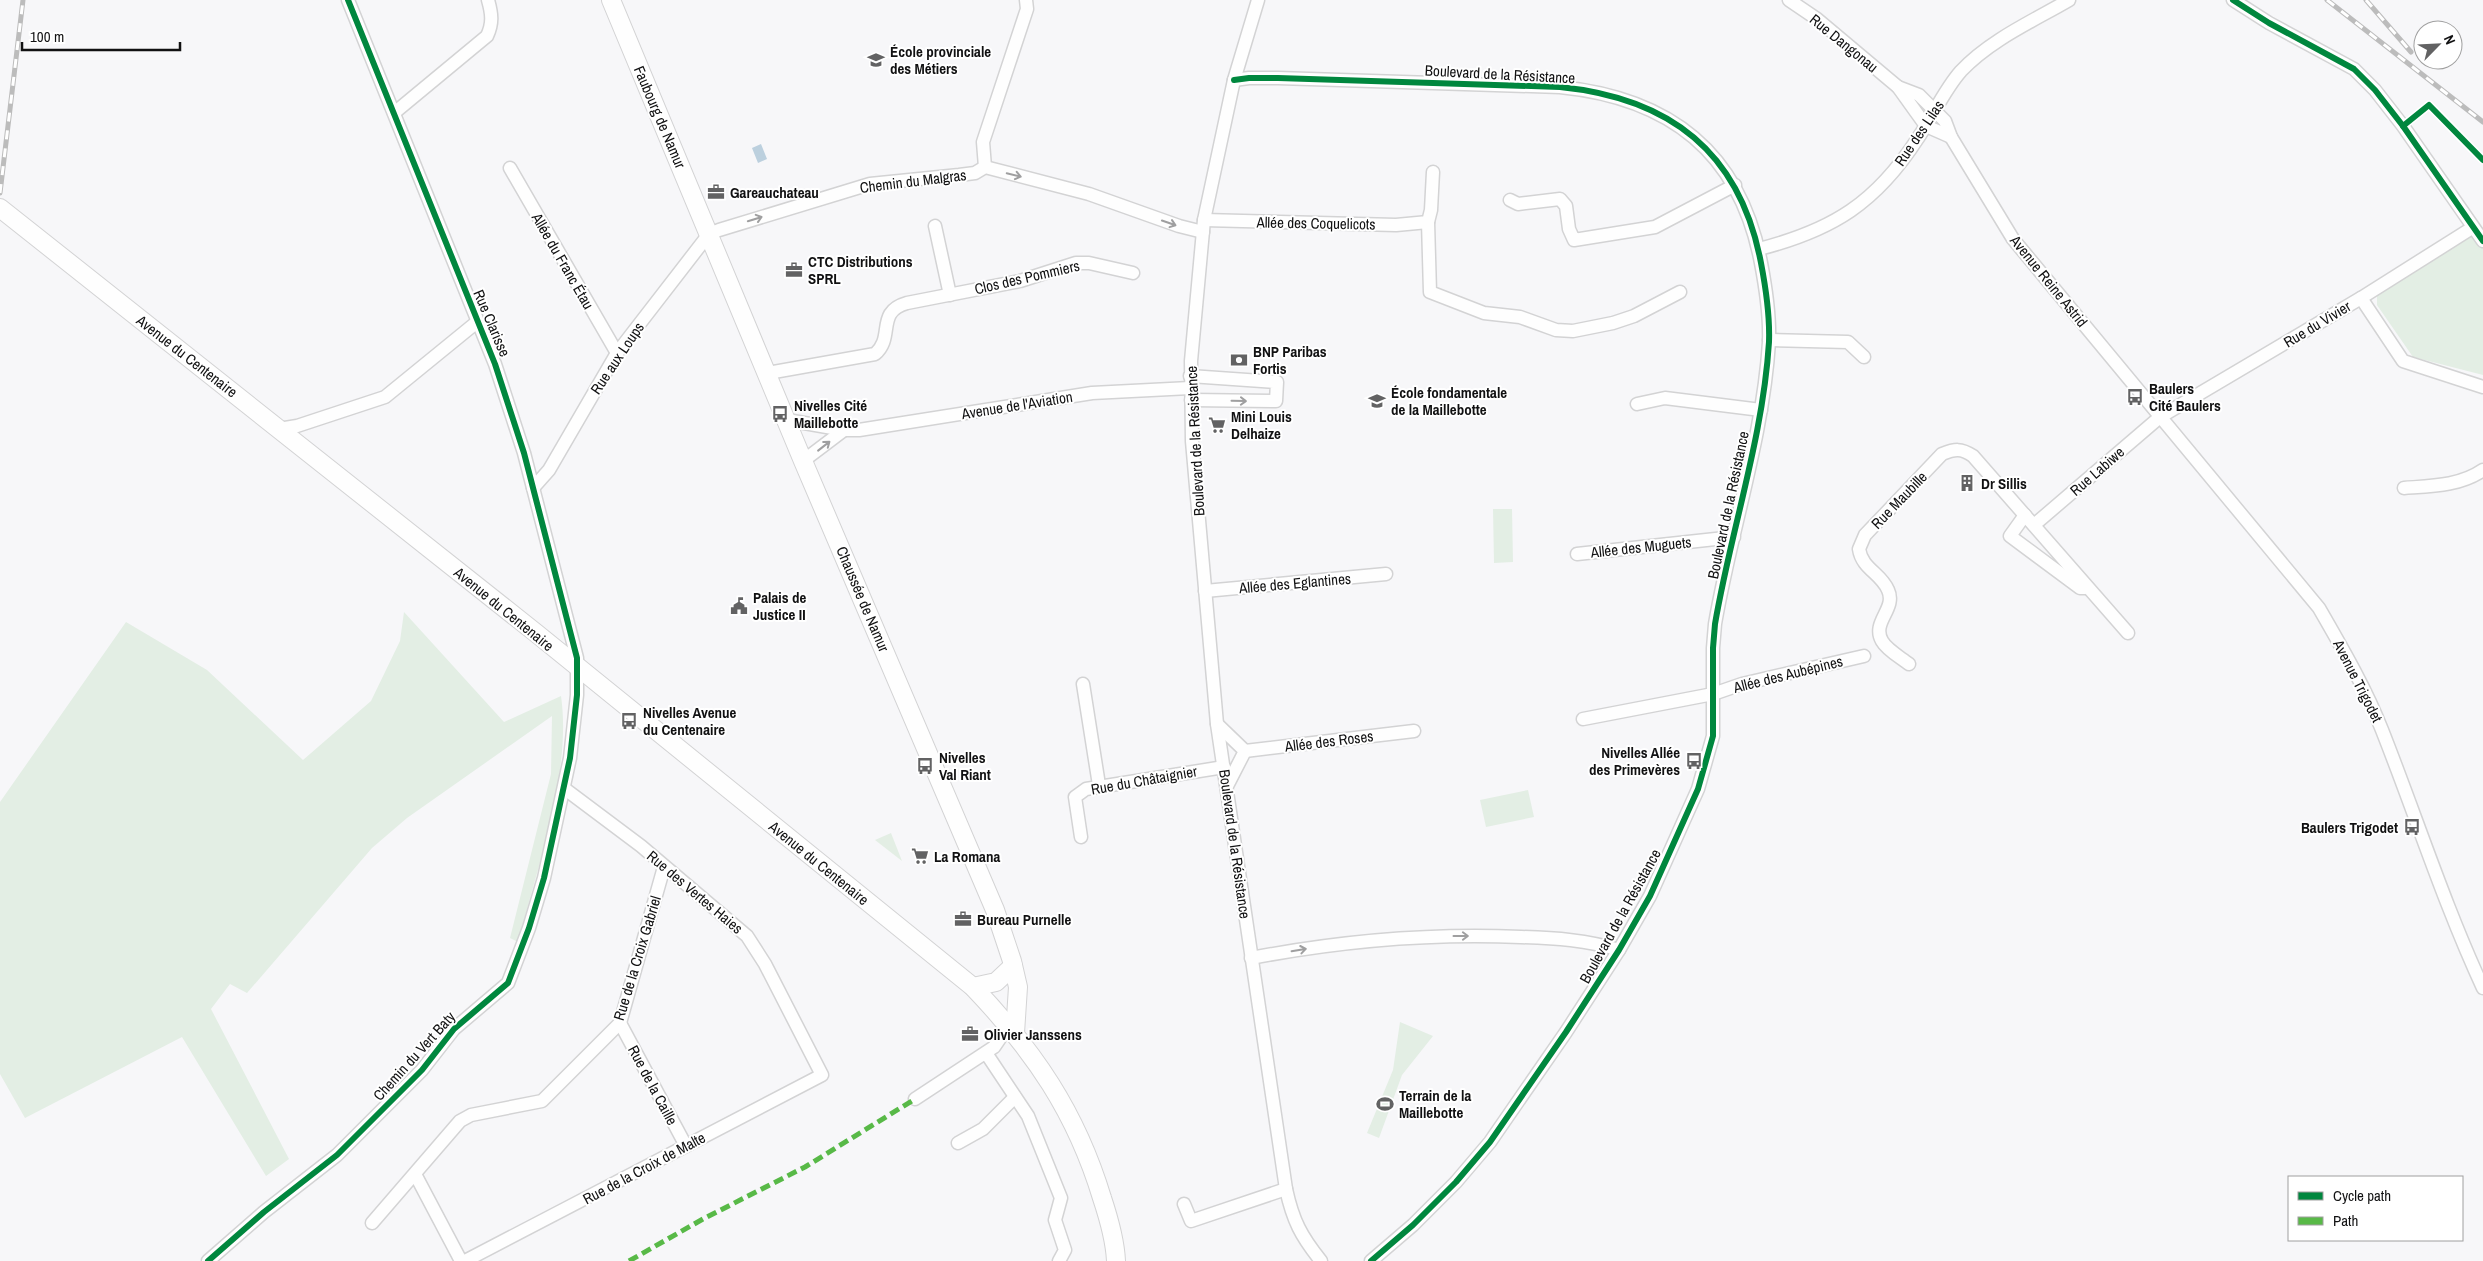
<svg xmlns="http://www.w3.org/2000/svg" width="2483" height="1261" font-family="'Archivo Narrow',sans-serif">
  <rect width="100%" height="100%" fill="#f7f7f9"/>
  <g fill="#e3eee4">
    <path d="M 2472,236 L 2483,246 L 2483,375 L 2413,357 L 2377,305 L 2377,293 Z"/>
    <path d="M 1493,509 L 1512,509 L 1513,562 L 1494,563 Z"/>
    <path d="M 404,612 L 504,722 L 561,696 C 572,771 537,869 518,942 L 510,938 L 551,774 L 552,716 L 407,818 L 372,848 L 247,993 L 230,984 L 211,1009 L 289,1159 L 266,1176 L 182,1037 L 25,1118 L 0,1074 L 0,802 L 126,622 L 207,670 L 303,760 L 371,701 L 400,641 Z"/>
    <path d="M 1528,790 L 1534,817 L 1486,827 L 1480,800 Z"/>
    <path d="M 891,833 L 902,861 L 875,840 Z"/>
    <path d="M 1400,1022 L 1433,1036 L 1402,1075 L 1379,1138 L 1367,1133 L 1393,1070 Z"/>
  </g>
  <path fill="#bcd0de" d="M 761,144 L 767,159 L 758,163 L 752,148 Z"/>
  <g fill="none" stroke-linecap="round" stroke-linejoin="round">
    <g stroke="#d3d3d4" stroke-width="15">
      <g id="street">
        <path d="M 1258,0 L 1234,80 L 1204,220 L 1191,361 L 1192,441 L 1217,724 L 1286,1189 C 1293,1221 1301,1236 1321,1261"/>
        <path d="M 1789,0 L 1817,19 L 1898,87 L 1919,95 L 1945,121 L 1951,137 L 2013,239 L 2319,608 C 2342,648 2365,687 2382,730 C 2416,816 2444,904 2483,988"/>
        <path d="M 2233,0 L 2269,23 L 2354,69 L 2375,90 L 2403,126 L 2483,241"/>
        <path d="M 1234,80 L 1249,78 L 1278,78 L 1560,87 C 1670,98 1740,152 1761,263 C 1766,289 1770,315 1769,342 C 1763,438 1731,530 1715,624 L 1713,648 L 1713,736 L 1698,789 L 1650,896 L 1619,950 L 1566,1032 L 1490,1142 L 1456,1182 L 1413,1225 L 1371,1261"/>
        <path d="M 1898,87 L 1926,126 L 1951,137"/>
        <path d="M 394,113 L 487,36 C 493,23 492,14 488,0"/>
        <path d="M 985,167 L 983,142 L 1027,9 L 1026,0"/>
        <path d="M 510,168 L 617,353"/>
        <path d="M 1510,200 L 1518,204 L 1560,199 L 1566,206 L 1569,229 L 1574,240 L 1655,227 L 1735,185"/>
        <path d="M 1204,220 L 1396,225 L 1428,222 L 1431,210 L 1433,172"/>
        <path d="M 1428,222 L 1430,292 L 1484,313 L 1520,317 L 1556,330 L 1573,331 L 1613,323 L 1634,316 L 1680,292"/>
        <path d="M 935,226 L 950,295"/>
        <path d="M 1759,249 C 1833,230 1876,203 1918,138 C 1933,116 1944,90 1961,71 C 1990,40 2033,21 2069,0"/>
        <path d="M 2361,298 L 2403,361 L 2483,387"/>
        <path d="M 1769,340 L 1848,342 L 1864,357"/>
        <path d="M 768,373 L 875,354 C 895,337 875,312 907,303 L 1020,281 L 1076,263 L 1089,263 L 1133,273"/>
        <path d="M 1190,376 L 1277,382 L 1276,401 L 1191,400"/>
        <path d="M 1637,404 L 1665,398 L 1761,410"/>
        <path d="M 787,420 L 844,430 L 859,430 L 1092,393 L 1190,388"/>
        <path d="M 279,429 L 297,426 L 385,397 L 477,322"/>
        <path d="M 803,461 L 844,430"/>
        <path d="M 533,488 L 549,470 L 617,353 L 709,234 L 719,230 L 870,184 L 959,175 L 975,173 L 985,167 L 1089,194 L 1179,226 L 1203,232"/>
        <path d="M 2404,488 C 2431,486 2460,486 2483,470"/>
        <path d="M 2025,515 L 2010,536 L 2080,588 L 2085,588"/>
        <path d="M 2034,525 L 2160,417 L 2361,298 L 2472,228"/>
        <path d="M 1577,554 L 1734,537"/>
        <path d="M 1205,591 L 1386,574"/>
        <path d="M 1909,664 C 1900,657 1887,650 1882,641 C 1871,622 1897,609 1888,590 C 1881,573 1862,569 1859,549 L 1865,535 L 1942,454 C 1955,449 1961,448 1973,456 L 2128,633"/>
        <path d="M 1083,684 L 1099,785"/>
        <path d="M 1583,719 L 1713,694 L 1742,684 L 1864,656"/>
        <path d="M 1217,724 L 1245,751 L 1227,786"/>
        <path d="M 1245,751 L 1414,731"/>
        <path d="M 1081,837 L 1075,797 L 1086,789 L 1224,767"/>
        <path d="M 1251,958 C 1340,941 1430,933 1521,937 C 1555,938 1587,940 1619,950"/>
        <path d="M 620,1023 L 686,1146"/>
        <path d="M 986,1053 L 1028,1116 L 1061,1198 L 1055,1220 L 1065,1250 L 1059,1261"/>
        <path d="M 915,1099 L 994,1047 L 1009,1025"/>
        <path d="M 958,1143 L 983,1129 L 1015,1097"/>
        <path d="M 415,1174 L 461,1261"/>
        <path d="M 1184,1204 L 1191,1221 L 1286,1189"/>
        <path d="M 372,1223 L 460,1121 L 471,1115 L 542,1101 L 620,1023 L 664,867"/>
        <path d="M 208,1261 L 264,1212 L 337,1155 L 422,1070 L 454,1029 L 508,983 L 529,928 L 544,878 L 570,758 L 577,695 L 577,658 L 524,453 L 495,364 L 348,0"/>
        <path d="M 465,1261 L 822,1075 L 765,964 L 747,936 L 641,846 L 565,789"/>
      </g>
    </g>
    <g stroke="#d3d3d4" stroke-width="20">
      <g id="secondary">
        <path d="M 611,0 L 803,461 L 995,910 L 1012,961 L 1018,987 L 1015,1033"/>
        <path d="M 0,208 L 536,633 L 973,987 C 1034,1051 1076,1112 1102,1198 C 1109,1219 1115,1239 1116,1261"/>
        <path d="M 973,987 L 996,982 L 1013,966"/>
      </g>
    </g>
    <use href="#street" stroke="#fefefe" stroke-width="12"/>
    <use href="#secondary" stroke="#fefefe" stroke-width="18"/>
    <g stroke="#bcbcbc" stroke-width="5">
      <g id="rail">
        <path d="M 2327,0 L 2483,122"/>
        <path d="M 2366,0 L 2411,52"/>
        <path d="M 0,193 L 23,0"/>
      </g>
    </g>
    <use href="#rail" stroke="#fff" stroke-width="3" stroke-dasharray="9" stroke-linecap="butt"/>
    <path stroke="#58b947" stroke-width="5" stroke-dasharray="10 5" stroke-linecap="butt" d="M 629,1261 L 703,1219 L 805,1167 L 915,1099"/>
    <g stroke="#fff" stroke-width="9">
      <g id="cycleway">
        <path d="M 2233,0 L 2269,23 L 2354,69 L 2375,90 L 2403,126 L 2483,241"/>
        <path d="M 1234,80 L 1249,78 L 1278,78 L 1560,87 C 1670,98 1740,152 1761,263 C 1766,289 1770,315 1769,342 C 1763,438 1731,530 1715,624 L 1713,648 L 1713,736 L 1698,789 L 1650,896 L 1619,950 L 1566,1032 L 1490,1142 L 1456,1182 L 1413,1225 L 1371,1261"/>
        <path d="M 2403,126 L 2429,105 L 2483,160"/>
        <path d="M 208,1261 L 264,1212 L 337,1155 L 422,1070 L 454,1029 L 508,983 L 529,928 L 544,878 L 570,758 L 577,695 L 577,658 L 524,453 L 495,364 L 348,0"/>
      </g>
    </g>
    <use href="#cycleway" stroke="#00873e" stroke-width="6"/>
  </g>
  <defs><path id="oneway-shaft" d="M-6 0H5M1.5-3L5.5 0L1.5 3" fill="none" stroke-width="1.6" stroke-linecap="round" stroke-linejoin="round" transform="scale(1.25)"/></defs>
  <g stroke="#9f9fa0">
    <use href="#oneway-shaft" transform="translate(1014 175) rotate(14)"/>
    <use href="#oneway-shaft" transform="translate(755 219) rotate(-17)"/>
    <use href="#oneway-shaft" transform="translate(1169 223) rotate(19)"/>
    <use href="#oneway-shaft" transform="translate(1239 401) rotate(1)"/>
    <use href="#oneway-shaft" transform="translate(824 446) rotate(-38)"/>
    <use href="#oneway-shaft" transform="translate(1461 936)"/>
    <use href="#oneway-shaft" transform="translate(1299 950) rotate(-9)"/>
  </g>
  <defs>
    <g id="school-bare" transform="scale(1.35)"><path d="M0-5L7-2L0 1L-7-2ZM-4 1L0 2.5L4 1V4Q0 6-4 4Z" fill="#626263" stroke="#fff" stroke-width="2.5" paint-order="stroke"/></g>
    <g id="office-bare" transform="scale(1.35)"><path d="M-6-3h4V-5.5h4V-3h4V5H-6ZM-1-4.5V-3h2v-1.5ZM-6 0V1H6V0Z" fill="#626263" stroke="#fff" stroke-width="2.5" paint-order="stroke"/></g>
    <g id="bank-bare" transform="scale(1.35)"><path d="M-6-4H6V4H-6ZM0-2.3a2.3 2.3 0 1 0 0 4.6a2.3 2.3 0 1 0 0-4.6Z" fill="#626263" stroke="#fff" stroke-width="2.5" paint-order="stroke"/></g>
    <g id="bus-bare" transform="scale(1.35)"><path d="M-5-6H5V4H4V6H2V4H-2V6H-4V4H-5ZM-3.5-4V0h7V-4ZM-3.5 1.2v1.5H-2V1.2ZM2 1.2v1.5H3.5V1.2Z" fill="#626263" stroke="#fff" stroke-width="2.5" paint-order="stroke"/></g>
    <g id="supermarket-bare" transform="scale(1.35)"><path d="M-6-5.5h2.5l.6 2H6L4.5 2H-2.5L-4.4-4H-6ZM-1.5 3.2a1.3 1.3 0 1 0 .1 0ZM3 3.2a1.3 1.3 0 1 0 .1 0Z" fill="#626263" stroke="#fff" stroke-width="2.5" paint-order="stroke"/></g>
    <g id="building-bare" transform="scale(1.35)"><path d="M-4-6H4V6H1V3H-1V6H-4ZM-2.5-4.3h1.7v1.8h-1.7ZM.8-4.3h1.7v1.8H.8ZM-2.5-1h1.7V.8h-1.7ZM.8-1h1.7V.8H.8Z" fill="#626263" stroke="#fff" stroke-width="2.5" paint-order="stroke"/></g>
    <g id="civic-bare" transform="scale(1.35)"><path d="M-.6-6.5H3V-4.5H.6V-3L4-1V1h2V6H-6V1h2V-1L-.6-3ZM-1.2 2.5V6h2.4V2.5Z" fill="#626263" stroke="#fff" stroke-width="2.5" paint-order="stroke"/></g>
    <g id="stadium-bare" transform="scale(1.35)"><path d="M0-5a6.5 5 0 1 0 0 10a6.5 5 0 1 0 0-10ZM-3.5-1.8h7v3.6h-7Z" fill="#626263" stroke="#fff" stroke-width="2.5" paint-order="stroke"/></g>
  </defs>
  <g fill-rule="evenodd">
    <use href="#school-bare" x="876" y="60"/>
    <use href="#office-bare" x="716" y="192"/>
    <use href="#office-bare" x="794" y="270"/>
    <use href="#bank-bare" x="1239" y="360"/>
    <use href="#bus-bare" x="2135" y="397"/>
    <use href="#school-bare" x="1377" y="401"/>
    <use href="#bus-bare" x="780" y="414"/>
    <use href="#supermarket-bare" x="1217" y="425"/>
    <use href="#building-bare" x="1967" y="483"/>
    <use href="#civic-bare" x="739" y="606"/>
    <use href="#bus-bare" x="629" y="721"/>
    <use href="#bus-bare" x="1694" y="761"/>
    <use href="#bus-bare" x="925" y="766"/>
    <use href="#bus-bare" x="2412" y="827"/>
    <use href="#supermarket-bare" x="920" y="856"/>
    <use href="#office-bare" x="963" y="919"/>
    <use href="#office-bare" x="970" y="1034"/>
    <use href="#stadium-bare" x="1385" y="1104"/>
  </g>
  <g text-anchor="middle" dominant-baseline="central" stroke-width="4" stroke-linejoin="round" paint-order="stroke">
    <g font-size="15" fill="#111112" stroke="#fff">
      <text transform="translate(1844 43) rotate(39)">Rue Dangonau</text>
      <text transform="translate(1500 74) rotate(3)">Boulevard de la Résistance</text>
      <text transform="translate(660 117) rotate(67)">Faubourg de Namur</text>
      <text transform="translate(1919 133) rotate(-56)">Rue des Lilas</text>
      <text transform="translate(913 181) rotate(-7)">Chemin du Malgras</text>
      <text transform="translate(1316 223) rotate(1)">Allée des Coquelicots</text>
      <text transform="translate(563 261) rotate(60)">Allée du Franc Étau</text>
      <text transform="translate(1027 277) rotate(-13)">Clos des Pommiers</text>
      <text transform="translate(2049 281) rotate(51)">Avenue Reine Astrid</text>
      <text transform="translate(492 323) rotate(67)">Rue Clarisse</text>
      <text transform="translate(2317 324) rotate(-31)">Rue du Vivier</text>
      <text transform="translate(187 356) rotate(38)">Avenue du Centenaire</text>
      <text transform="translate(617 358) rotate(-56)">Rue aux Loups</text>
      <text transform="translate(1017 405) rotate(-9)">Avenue de l'Aviation</text>
      <text transform="translate(1195 441) rotate(-93)">Boulevard de la Résistance</text>
      <text transform="translate(2097 471) rotate(-41)">Rue Labiwe</text>
      <text transform="translate(1899 500) rotate(-46)">Rue Maubille</text>
      <text transform="translate(1728 505) rotate(-78)">Boulevard de la Résistance</text>
      <text transform="translate(1641 547) rotate(-6)">Allée des Muguets</text>
      <text transform="translate(1295 583) rotate(-5)">Allée des Eglantines</text>
      <text transform="translate(863 599) rotate(67)">Chaussée de Namur</text>
      <text transform="translate(504 609) rotate(39)">Avenue du Centenaire</text>
      <text transform="translate(1788 674) rotate(-14)">Allée des Aubépines</text>
      <text transform="translate(2358 681) rotate(63)">Avenue Trigodet</text>
      <text transform="translate(1329 741) rotate(-7)">Allée des Roses</text>
      <text transform="translate(1144 780) rotate(-10)">Rue du Châtaignier</text>
      <text transform="translate(1235 844) rotate(82)">Boulevard de la Résistance</text>
      <text transform="translate(819 863) rotate(39)">Avenue du Centenaire</text>
      <text transform="translate(695 892) rotate(40)">Rue des Vertes Haies</text>
      <text transform="translate(1620 916) rotate(-61)">Boulevard de la Résistance</text>
      <text transform="translate(637 958) rotate(-73)">Rue de la Croix Gabriel</text>
      <text transform="translate(414 1056) rotate(-48)">Chemin du Vert Baty</text>
      <text transform="translate(653 1085) rotate(62)">Rue de la Caille</text>
      <text transform="translate(644 1168) rotate(-28)">Rue de la Croix de Malte</text>
    </g>
    <g font-size="15" font-weight="bold" fill="#111112" stroke="#fff" text-anchor="start">
      <text x="890" y="51">École provinciale<tspan x="890" dy="17">des Métiers</tspan></text>
      <text x="730" y="192">Gareauchateau</text>
      <text x="808" y="261">CTC Distributions<tspan x="808" dy="17">SPRL</tspan></text>
      <text x="1253" y="351">BNP Paribas<tspan x="1253" dy="17">Fortis</tspan></text>
      <text x="2149" y="388">Baulers<tspan x="2149" dy="17">Cité Baulers</tspan></text>
      <text x="1391" y="392">École fondamentale<tspan x="1391" dy="17">de la Maillebotte</tspan></text>
      <text x="794" y="405">Nivelles Cité<tspan x="794" dy="17">Maillebotte</tspan></text>
      <text x="1231" y="416">Mini Louis<tspan x="1231" dy="17">Delhaize</tspan></text>
      <text x="1981" y="483">Dr Sillis</text>
      <text x="753" y="597">Palais de<tspan x="753" dy="17">Justice II</tspan></text>
      <text x="643" y="712">Nivelles Avenue<tspan x="643" dy="17">du Centenaire</tspan></text>
      <text x="1680" y="752" text-anchor="end">Nivelles Allée<tspan x="1680" dy="17">des Primevères</tspan></text>
      <text x="939" y="757">Nivelles<tspan x="939" dy="17">Val Riant</tspan></text>
      <text x="2398" y="827" text-anchor="end">Baulers Trigodet</text>
      <text x="934" y="856">La Romana</text>
      <text x="977" y="919">Bureau Purnelle</text>
      <text x="984" y="1034">Olivier Janssens</text>
      <text x="1399" y="1095">Terrain de la<tspan x="1399" dy="17">Maillebotte</tspan></text>
    </g>
  </g>
  <rect x="2288" y="1176" width="175" height="65" fill="#ffffff" stroke="#a0a0a0"/>
  <rect x="2298" y="1192" width="25" height="8" fill="#00873e" stroke="#a0a0a0"/>
  <text x="2333" y="1201" font-size="15" fill="#111112">Cycle path</text>
  <rect x="2298" y="1217" width="25" height="8" fill="#58b947" stroke="#a0a0a0"/>
  <text x="2333" y="1226" font-size="15" fill="#111112">Path</text>
  <g transform="translate(2438 45) rotate(66)"><circle r="24" fill="#ffffff" stroke="#a0a0a0"/>
  <path d="M0-4L9 19L0 12L-9 19Z" fill="#626263"/>
  <text y="-8" font-size="14" font-weight="bold" text-anchor="middle" fill="#111112">N</text>
  </g>
  <path d="M22 42v8h158v-8" fill="none" stroke="#111112" stroke-width="2.5"/>
  <text x="30" y="42" font-size="15" fill="#111112" stroke="#ffffff" stroke-width="4" paint-order="stroke">100 m</text>
</svg>
